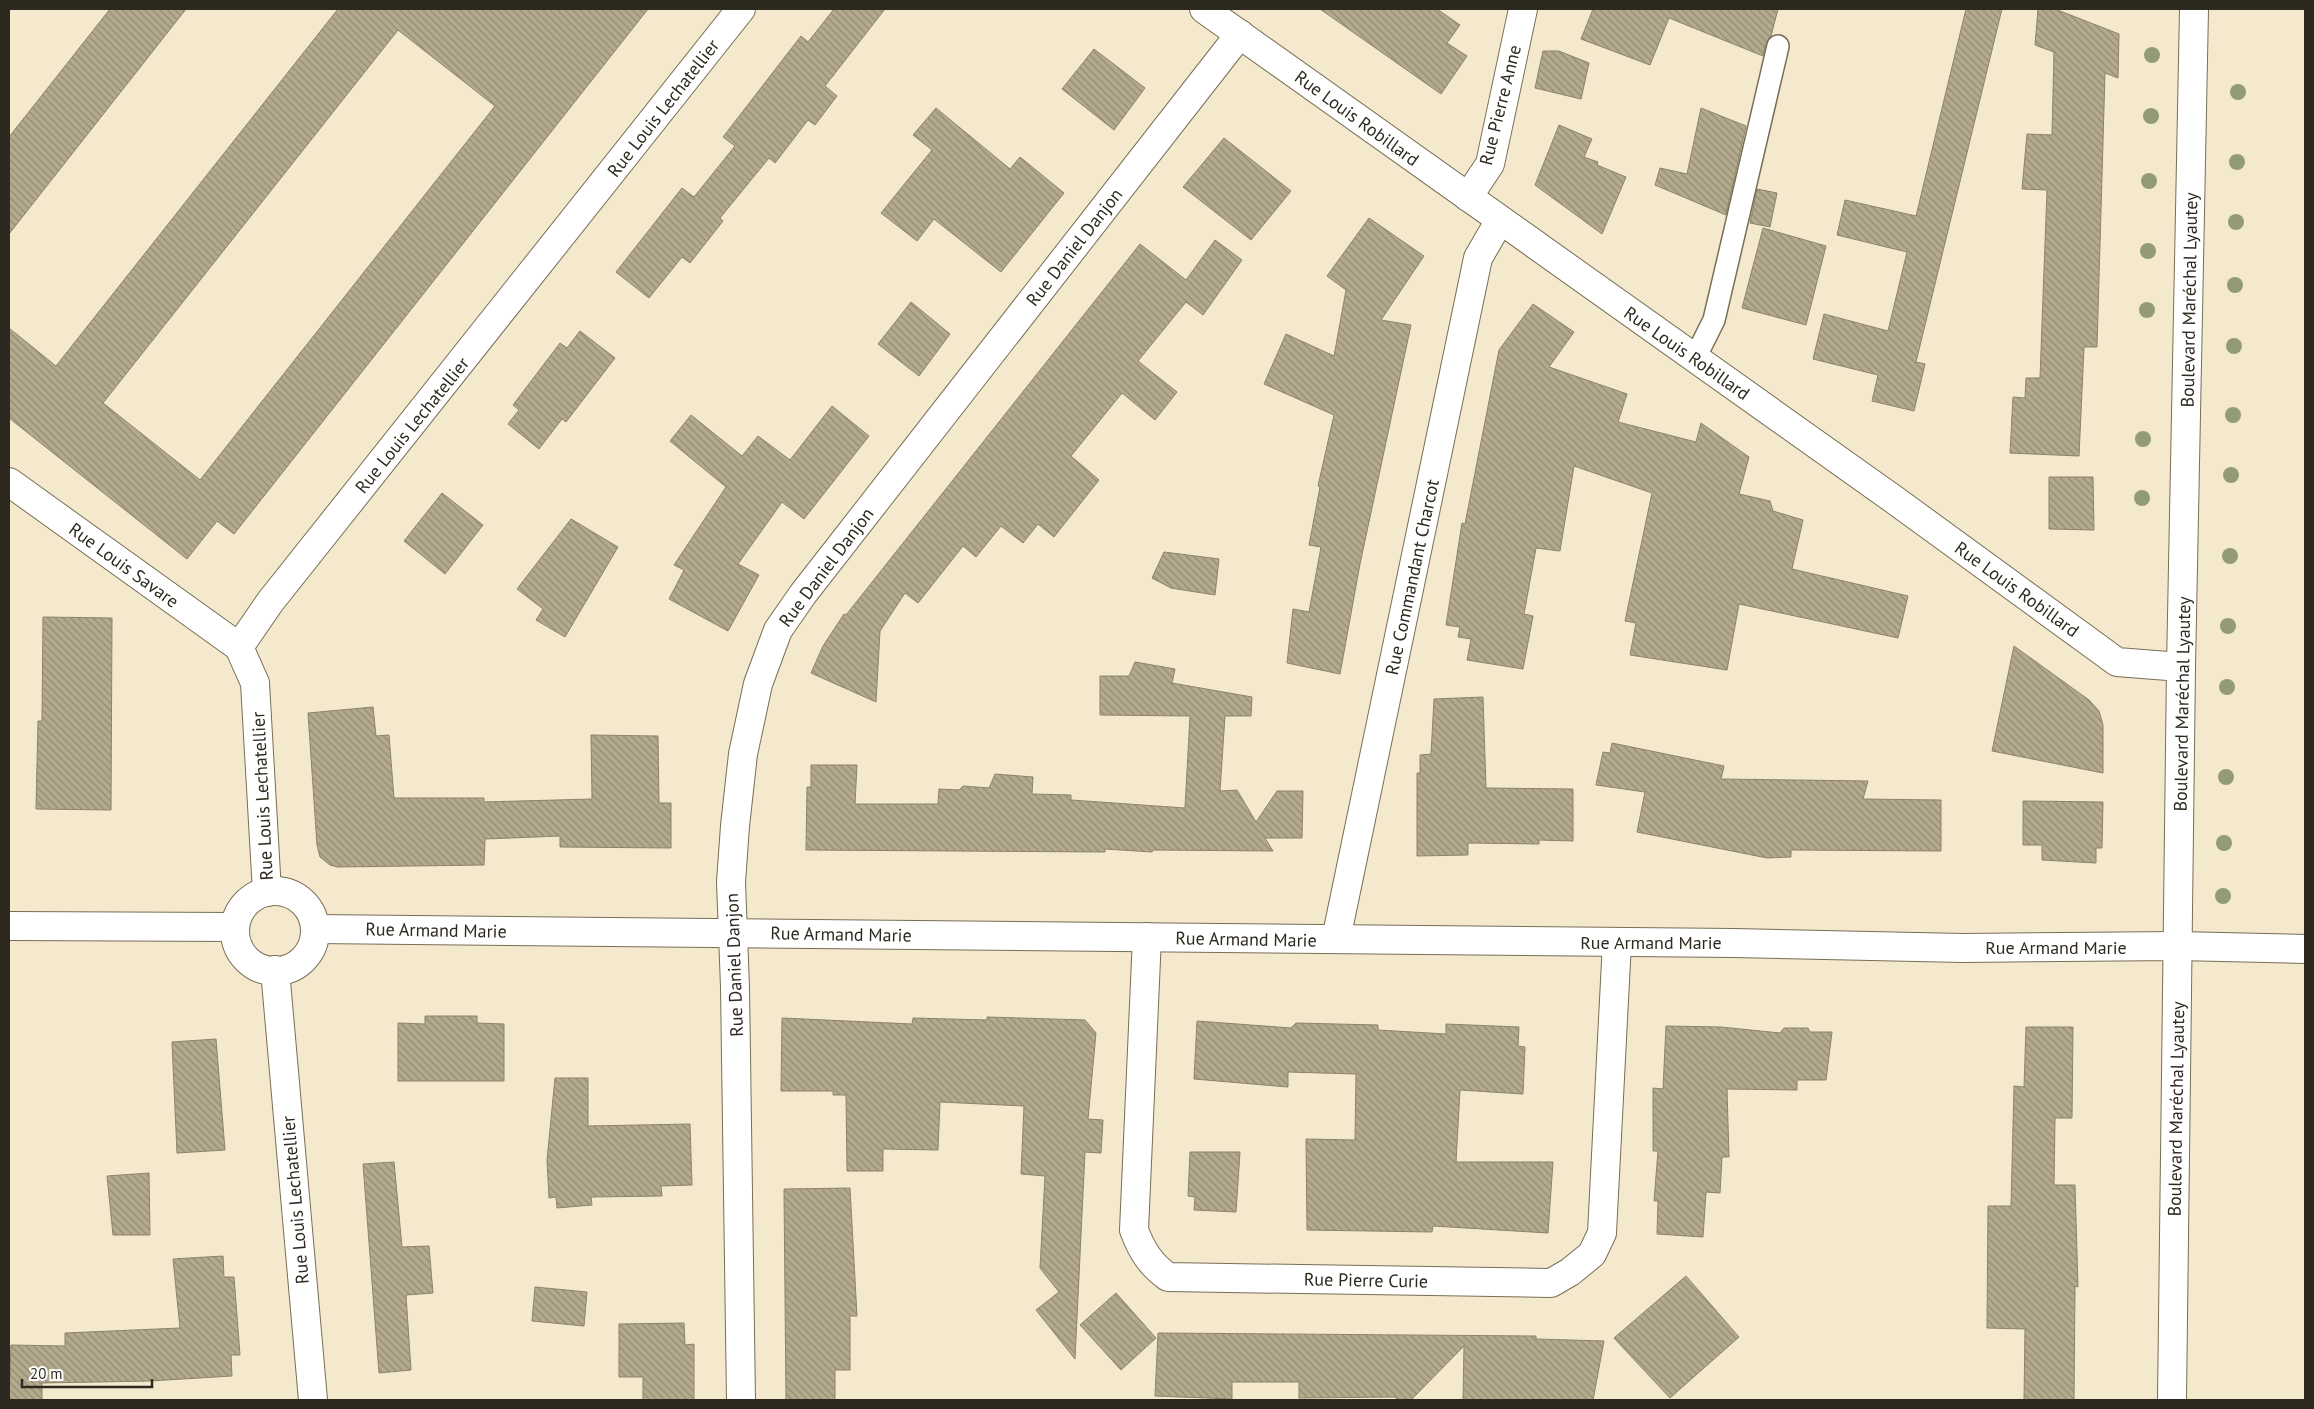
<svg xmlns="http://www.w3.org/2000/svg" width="2314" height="1409" font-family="'PT Sans',sans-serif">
  <defs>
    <pattern id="building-back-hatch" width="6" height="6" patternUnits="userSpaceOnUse" patternTransform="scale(1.25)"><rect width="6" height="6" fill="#b4aa8e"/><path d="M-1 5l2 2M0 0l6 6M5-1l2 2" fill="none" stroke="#938a73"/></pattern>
  </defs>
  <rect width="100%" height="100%" fill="#f4e9cd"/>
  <g fill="url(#building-back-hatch)" stroke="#8c8369" fill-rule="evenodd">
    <path d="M 110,9 L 186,9 L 9,234 L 9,137 Z"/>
    <path d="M 338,9 L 648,9 L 234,534 L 217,521 L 187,559 L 9,418 L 9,328 L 56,366 ZM 398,30 L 495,106 L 200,480 L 103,403 Z"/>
    <path d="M 834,9 L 885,9 L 825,86 L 837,96 L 815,125 L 808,120 L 775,163 L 769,158 L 720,218 L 723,221 L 690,263 L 682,257 L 649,298 L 616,272 L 682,188 L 694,197 L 735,146 L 723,137 L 801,36 L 808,42 Z"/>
    <path d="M 1320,9 L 1437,9 L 1460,25 L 1447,43 L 1467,56 L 1441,94 Z"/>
    <path d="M 1593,9 L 1778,9 L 1771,36 L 1766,43 L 1763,56 L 1669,18 L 1650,65 L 1581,39 Z"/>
    <path d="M 1966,9 L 2002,9 L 1916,362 L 1925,364 L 1914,411 L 1872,401 L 1878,375 L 1813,359 L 1824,314 L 1888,331 L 1907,252 L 1837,235 L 1845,200 L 1916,216 Z"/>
    <path d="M 2038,9 L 2055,9 L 2119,34 L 2118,78 L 2105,73 L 2097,347 L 2084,347 L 2079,456 L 2010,453 L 2013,397 L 2025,398 L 2026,378 L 2040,378 L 2047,190 L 2022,189 L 2027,134 L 2052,135 L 2054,52 L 2035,45 Z"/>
    <path d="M 1094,49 L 1145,88 L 1114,130 L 1062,89 Z"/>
    <path d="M 1543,51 L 1559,51 L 1589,63 L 1581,99 L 1535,88 Z"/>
    <path d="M 936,108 L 1010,169 L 1020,157 L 1064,193 L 1001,272 L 934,219 L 917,241 L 881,213 L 932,150 L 913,135 Z"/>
    <path d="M 1701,108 L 1746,126 L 1726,215 L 1655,185 L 1660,168 L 1687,174 Z"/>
    <path d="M 1559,125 L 1592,139 L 1584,157 L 1598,162 L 1597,165 L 1626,177 L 1602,234 L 1535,185 Z"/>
    <path d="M 1224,138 L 1291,191 L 1251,240 L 1183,187 Z"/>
    <path d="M 1757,189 L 1777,193 L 1770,227 L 1750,223 Z"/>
    <path d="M 1369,218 L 1424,256 L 1381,320 L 1411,325 L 1360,564 L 1340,674 L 1287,663 L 1293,609 L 1309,612 L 1321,547 L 1309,545 L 1320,487 L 1318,486 L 1334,415 L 1264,384 L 1286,334 L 1334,356 L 1346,290 L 1327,276 Z"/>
    <path d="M 1763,228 L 1826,246 L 1806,325 L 1742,308 Z"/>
    <path d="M 1215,240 L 1242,260 L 1203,315 L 1186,302 L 1138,361 L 1177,392 L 1155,420 L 1122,393 L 1071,456 L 1099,480 L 1054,537 L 1038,524 L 1023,543 L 1001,526 L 976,557 L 963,546 L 918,603 L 905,593 L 880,631 L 876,702 L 811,673 L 823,646 L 844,614 L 846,615 L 1140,244 L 1186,280 Z"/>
    <path d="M 911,302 L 950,334 L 919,376 L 878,344 Z"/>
    <path d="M 1533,304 L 1574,332 L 1549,367 L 1627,394 L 1618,422 L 1696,442 L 1701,423 L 1749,457 L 1739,494 L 1770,501 L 1773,511 L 1803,520 L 1792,569 L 1908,596 L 1898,638 L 1739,604 L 1727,670 L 1630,655 L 1636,623 L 1625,621 L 1652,493 L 1574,466 L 1560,551 L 1536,548 L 1524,614 L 1533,616 L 1523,669 L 1467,660 L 1471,639 L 1458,637 L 1460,627 L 1446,625 L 1462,523 L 1465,524 L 1499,350 Z"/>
    <path d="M 580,331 L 615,358 L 566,422 L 562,419 L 539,449 L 508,424 L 519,410 L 513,405 L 560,343 L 567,348 Z"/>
    <path d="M 832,406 L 869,436 L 804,519 L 782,502 L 738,564 L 759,575 L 728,631 L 669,599 L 684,570 L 674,565 L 726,487 L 670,441 L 691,415 L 742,456 L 758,436 L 790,460 Z"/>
    <path d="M 2049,477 L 2093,477 L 2094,530 L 2049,529 Z"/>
    <path d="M 442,493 L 483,525 L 445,574 L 404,541 Z"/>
    <path d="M 571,519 L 618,547 L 565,637 L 536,620 L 543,609 L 517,589 Z"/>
    <path d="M 1164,552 L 1219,559 L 1215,595 L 1171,588 L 1152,578 Z"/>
    <path d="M 43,617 L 112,618 L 111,810 L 36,809 L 38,721 L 42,721 Z"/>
    <path d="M 2014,646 L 2089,700 L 2099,711 L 2103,725 L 2103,773 L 1992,751 Z"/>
    <path d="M 1135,662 L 1175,669 L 1172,683 L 1252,697 L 1251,716 L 1225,716 L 1220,791 L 1237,790 L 1256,822 L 1277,791 L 1303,791 L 1302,838 L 1265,838 L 1273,851 L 1153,850 L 1152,852 L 1105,849 L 1105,852 L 806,850 L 807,787 L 811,787 L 811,765 L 857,765 L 855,804 L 938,804 L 939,789 L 959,790 L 963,786 L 989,788 L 995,774 L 1033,777 L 1032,794 L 1071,795 L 1071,800 L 1185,808 L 1190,716 L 1100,715 L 1100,676 L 1129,676 Z"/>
    <path d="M 1483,697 L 1486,788 L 1573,789 L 1573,841 L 1539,840 L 1539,844 L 1468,843 L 1468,855 L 1417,856 L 1417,773 L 1420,773 L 1420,755 L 1431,754 L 1434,699 Z"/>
    <path d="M 373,707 L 376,736 L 389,735 L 394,798 L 484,798 L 484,802 L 592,799 L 591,735 L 658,736 L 659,803 L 671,803 L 671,848 L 560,847 L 560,836 L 485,839 L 484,865 L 337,867 L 330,865 L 320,857 L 317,845 L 308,713 Z"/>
    <path d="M 1612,743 L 1724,766 L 1721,779 L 1868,781 L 1863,799 L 1941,800 L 1941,851 L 1791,850 L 1791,857 L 1767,858 L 1637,832 L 1645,792 L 1596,785 L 1603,752 L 1610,753 Z"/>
    <path d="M 2023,801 L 2103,802 L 2102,848 L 2096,848 L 2096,863 L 2042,860 L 2042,845 L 2023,845 Z"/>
    <path d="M 425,1016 L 477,1016 L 477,1023 L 504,1024 L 504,1081 L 398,1081 L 398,1023 L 425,1024 Z"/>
    <path d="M 987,1017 L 1085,1020 L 1096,1033 L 1088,1119 L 1103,1120 L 1101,1153 L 1085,1152 L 1075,1359 L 1036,1310 L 1059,1292 L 1040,1268 L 1045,1176 L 1021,1174 L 1024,1106 L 940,1102 L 938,1150 L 883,1149 L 883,1171 L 847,1171 L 846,1095 L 833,1095 L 833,1091 L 781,1091 L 782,1018 L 912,1024 L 913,1018 L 987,1020 Z"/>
    <path d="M 1197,1021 L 1291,1028 L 1296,1023 L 1378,1025 L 1378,1030 L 1446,1034 L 1446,1024 L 1519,1027 L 1518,1046 L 1525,1047 L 1523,1094 L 1460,1090 L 1456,1162 L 1553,1162 L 1548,1233 L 1433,1226 L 1432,1232 L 1307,1230 L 1306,1139 L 1355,1140 L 1356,1074 L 1288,1072 L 1288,1087 L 1194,1079 Z"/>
    <path d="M 1666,1026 L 1721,1027 L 1780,1033 L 1784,1028 L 1808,1028 L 1810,1032 L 1832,1032 L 1826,1080 L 1797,1080 L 1797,1090 L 1727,1089 L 1729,1157 L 1722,1157 L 1720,1193 L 1706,1192 L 1703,1237 L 1657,1234 L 1658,1201 L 1654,1201 L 1658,1151 L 1653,1151 L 1653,1088 L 1663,1089 Z"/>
    <path d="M 2026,1027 L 2073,1027 L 2072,1118 L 2055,1118 L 2054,1185 L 2075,1185 L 2078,1287 L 2075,1286 L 2074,1400 L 2024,1400 L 2025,1329 L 1987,1328 L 1988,1206 L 2011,1206 L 2014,1086 L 2024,1087 Z"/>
    <path d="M 216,1039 L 225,1150 L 177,1153 L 172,1042 Z"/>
    <path d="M 555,1078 L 588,1078 L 588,1126 L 690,1124 L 692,1185 L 661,1186 L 662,1196 L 591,1197 L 592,1205 L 557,1208 L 556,1197 L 549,1198 L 547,1160 Z"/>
    <path d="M 1190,1152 L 1240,1152 L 1236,1212 L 1194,1210 L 1195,1197 L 1188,1196 Z"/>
    <path d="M 394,1162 L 402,1247 L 429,1246 L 433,1293 L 406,1295 L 411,1370 L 379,1373 L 363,1164 Z"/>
    <path d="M 149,1173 L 150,1235 L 113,1235 L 107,1176 Z"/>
    <path d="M 850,1188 L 857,1316 L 850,1316 L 850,1370 L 835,1370 L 835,1400 L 786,1400 L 784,1189 Z"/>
    <path d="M 223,1256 L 224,1277 L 234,1277 L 240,1355 L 231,1355 L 232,1376 L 150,1381 L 42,1383 L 42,1400 L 9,1400 L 11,1345 L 65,1346 L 65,1333 L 180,1328 L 173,1259 Z"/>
    <path d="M 1686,1276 L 1739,1337 L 1670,1398 L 1614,1338 Z"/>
    <path d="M 535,1287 L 587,1292 L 584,1326 L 532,1321 Z"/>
    <path d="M 1116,1293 L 1156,1338 L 1121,1370 L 1080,1325 Z"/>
    <path d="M 684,1323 L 685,1345 L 694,1344 L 694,1400 L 643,1400 L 643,1377 L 619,1377 L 619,1324 Z"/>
    <path d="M 1158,1333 L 1536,1336 L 1536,1339 L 1604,1341 L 1593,1400 L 1463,1400 L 1464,1346 L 1411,1400 L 1398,1400 L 1395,1397 L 1299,1398 L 1299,1382 L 1232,1382 L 1232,1399 L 1155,1396 Z"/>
  </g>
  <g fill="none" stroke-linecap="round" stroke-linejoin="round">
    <g stroke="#776e55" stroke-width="24">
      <path id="lane" d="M 1695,358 L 1714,320 L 1778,46"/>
    </g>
    <g stroke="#776e55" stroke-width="30">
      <g id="street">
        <path d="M 1468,197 L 1490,164 L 1523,9"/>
        <path d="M 9,482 L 239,647 L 255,683 L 267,892"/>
        <path d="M 239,647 L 270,602 L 741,9"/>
        <path d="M 1147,937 L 1134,1230 C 1142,1251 1150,1264 1168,1277 L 1551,1283 L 1570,1272 L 1592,1254 L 1602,1233 L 1617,942"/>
        <path d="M 1336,939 L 1478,258 L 1500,220"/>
        <path d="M 275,970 L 313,1400"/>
        <path d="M 741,1400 L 735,987 L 731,882 L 735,826 L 743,754 L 758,684 L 778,630 L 803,594 L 1240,34"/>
      </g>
    </g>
    <g stroke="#776e55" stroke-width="30">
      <g id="secondary">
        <path d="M 1204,9 L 1896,501 L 2117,662 L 2181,667"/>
        <circle cx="275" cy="931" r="40"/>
        <path d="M 9,926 L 235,927"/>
        <path d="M 315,929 L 1734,943 L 1963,948 L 2178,946 L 2305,949"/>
        <path d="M 2172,1400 L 2181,667 L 2194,9"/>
      </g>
    </g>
    <use href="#lane" stroke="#fff" stroke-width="21"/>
    <use href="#street" stroke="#fff" stroke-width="28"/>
    <use href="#secondary" stroke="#fff" stroke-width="28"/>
  </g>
  <g fill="#939a76">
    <circle cx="2152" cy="55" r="8"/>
    <circle cx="2238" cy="92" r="8"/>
    <circle cx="2151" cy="116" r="8"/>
    <circle cx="2237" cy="162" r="8"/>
    <circle cx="2149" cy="181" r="8"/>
    <circle cx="2236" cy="222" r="8"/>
    <circle cx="2148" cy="251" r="8"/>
    <circle cx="2235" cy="285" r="8"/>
    <circle cx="2147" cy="310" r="8"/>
    <circle cx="2234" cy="346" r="8"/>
    <circle cx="2233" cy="415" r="8"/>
    <circle cx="2143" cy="439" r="8"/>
    <circle cx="2231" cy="475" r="8"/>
    <circle cx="2142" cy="498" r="8"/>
    <circle cx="2230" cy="556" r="8"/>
    <circle cx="2228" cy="626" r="8"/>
    <circle cx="2227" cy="687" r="8"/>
    <circle cx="2226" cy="777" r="8"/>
    <circle cx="2224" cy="843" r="8"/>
    <circle cx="2223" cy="896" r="8"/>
  </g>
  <g text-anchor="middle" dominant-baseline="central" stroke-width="4" stroke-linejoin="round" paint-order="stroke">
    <g font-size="18" fill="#2d291e" stroke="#fff">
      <text transform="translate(1500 105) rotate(-76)">Rue Pierre Anne</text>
      <text transform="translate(663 108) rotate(-52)">Rue Louis Lechatellier</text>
      <text transform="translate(1357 118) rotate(36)">Rue Louis Robillard</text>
      <text transform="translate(1074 247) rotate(-52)">Rue Daniel Danjon</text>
      <text transform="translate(2189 300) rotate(-89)">Boulevard Maréchal Lyautey</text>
      <text transform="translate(1687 353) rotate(35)">Rue Louis Robillard</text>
      <text transform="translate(412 425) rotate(-51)">Rue Louis Lechatellier</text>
      <text transform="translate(124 565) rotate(36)">Rue Louis Savare</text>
      <text transform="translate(826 567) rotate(-53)">Rue Daniel Danjon</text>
      <text transform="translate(1412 577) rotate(-78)">Rue Commandant Charcot</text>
      <text transform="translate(2017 589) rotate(36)">Rue Louis Robillard</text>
      <text transform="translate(2182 704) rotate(-89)">Boulevard Maréchal Lyautey</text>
      <text transform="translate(262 796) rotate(-93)">Rue Louis Lechatellier</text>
      <text transform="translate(436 930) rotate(1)">Rue Armand Marie</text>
      <text transform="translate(841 934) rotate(1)">Rue Armand Marie</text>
      <text transform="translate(1246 939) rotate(1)">Rue Armand Marie</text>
      <text x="1651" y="942">Rue Armand Marie</text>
      <text x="2056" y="947">Rue Armand Marie</text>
      <text transform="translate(734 965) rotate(-92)">Rue Daniel Danjon</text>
      <text transform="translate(2176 1109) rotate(-89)">Boulevard Maréchal Lyautey</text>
      <text transform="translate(295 1200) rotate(-95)">Rue Louis Lechatellier</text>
      <text transform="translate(1366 1280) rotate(1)">Rue Pierre Curie</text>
    </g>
  </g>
  <rect width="2314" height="1409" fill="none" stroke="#2d291e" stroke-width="20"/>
  <path d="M22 1379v8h130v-8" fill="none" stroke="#2d291e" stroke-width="2.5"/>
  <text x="30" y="1379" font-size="15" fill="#2d291e" stroke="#ffffff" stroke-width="4" paint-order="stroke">20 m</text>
</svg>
